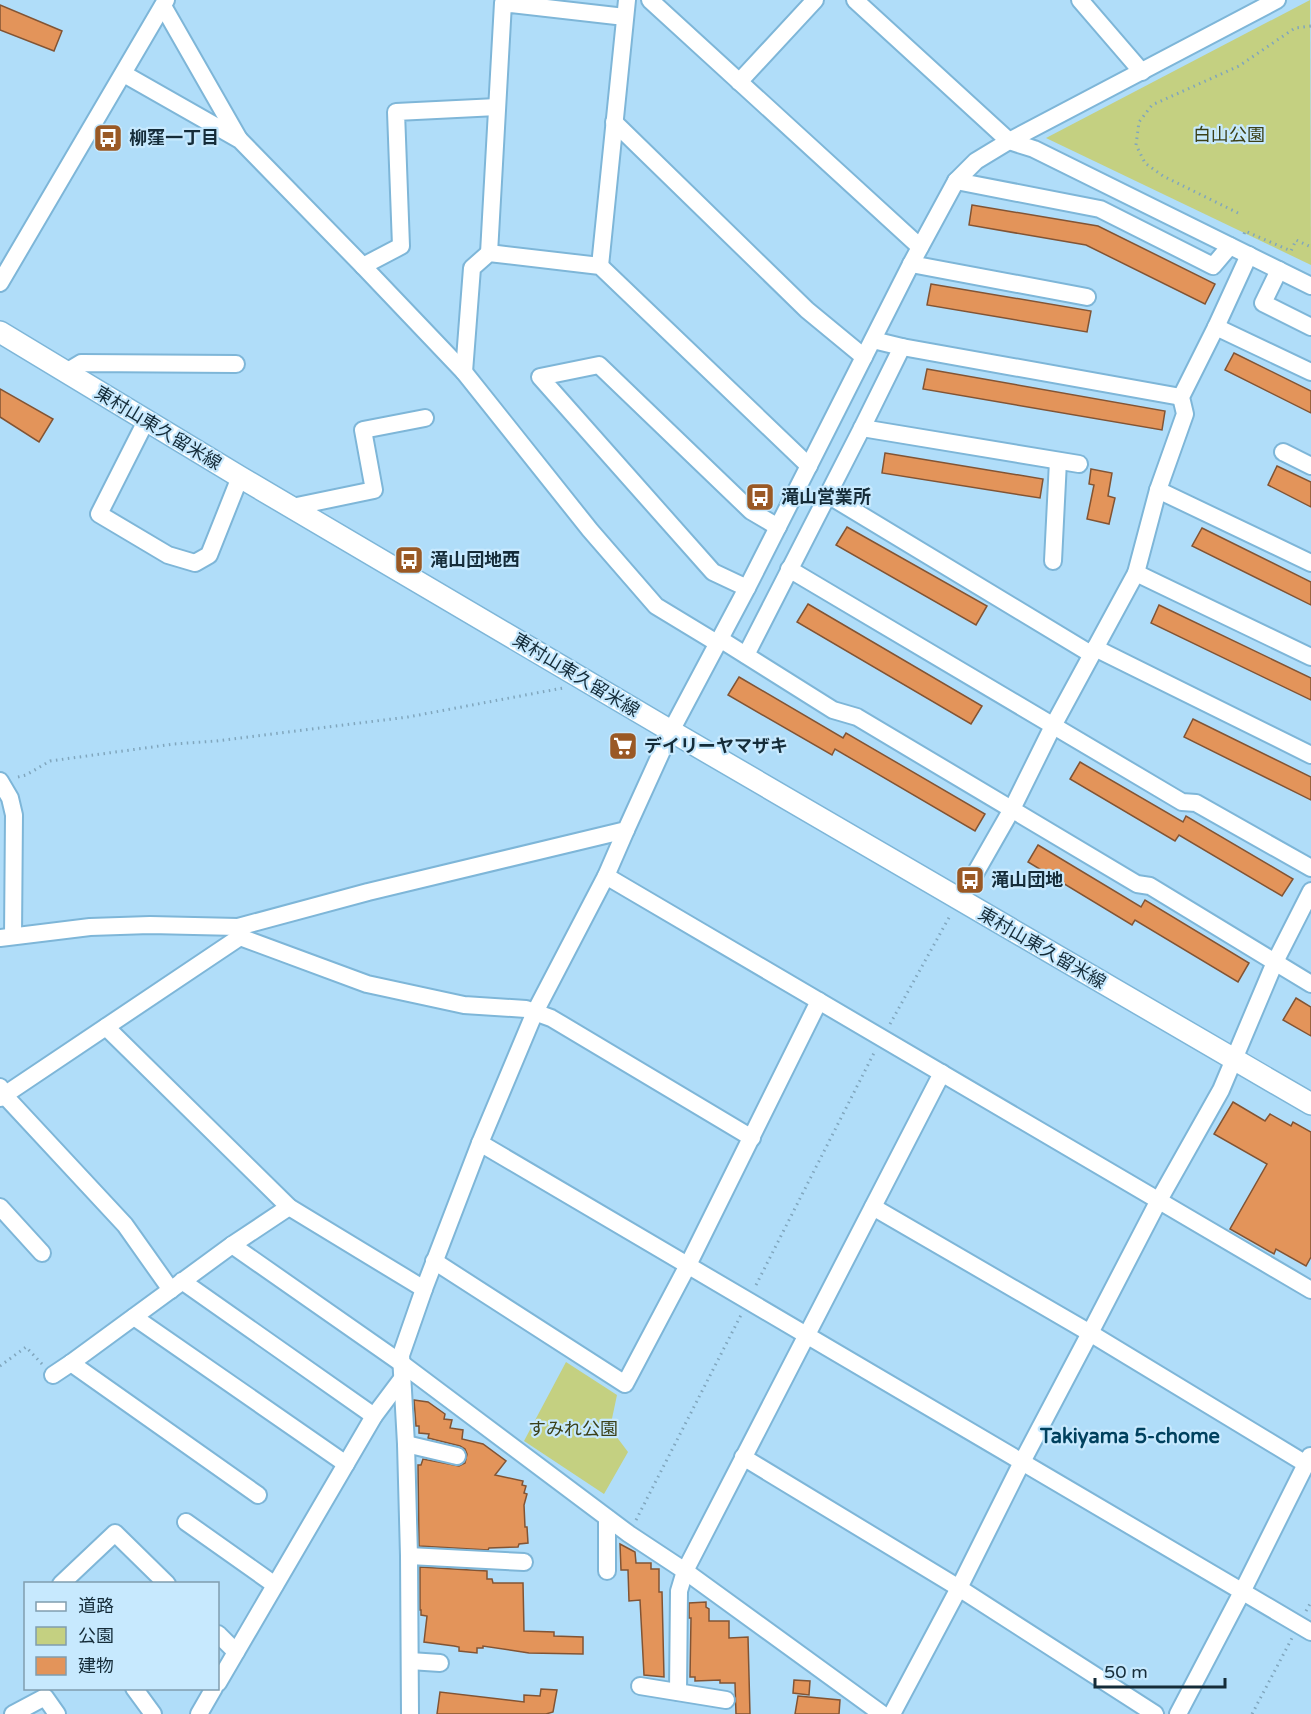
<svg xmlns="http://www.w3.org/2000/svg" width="1311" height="1714" font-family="'Varela Round','Noto Sans JP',sans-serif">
  <rect width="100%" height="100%" fill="#b0ddf9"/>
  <g fill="#c4d081">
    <path d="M 1310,0 L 1311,265 L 1046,138 Z"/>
    <path d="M 566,1362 L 617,1395 L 610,1428 L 628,1452 L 604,1494 L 524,1441 Z"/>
  </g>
  <g fill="#e3945a" stroke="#825434" stroke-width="1.5">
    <path d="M 0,5 L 62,31 L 54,51 L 0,30 Z"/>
    <path d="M 972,205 L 1098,226 L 1215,284 L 1205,304 L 1086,245 L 969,225 Z"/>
    <path d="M 931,284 L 1091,311 L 1087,332 L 927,305 Z"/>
    <path d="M 1234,353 L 1311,391 L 1311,413 L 1225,370 Z"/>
    <path d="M 927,369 L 1165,411 L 1162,430 L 923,389 Z"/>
    <path d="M 0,389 L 53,419 L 39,442 L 0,417 Z"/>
    <path d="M 885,453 L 1043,479 L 1040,498 L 882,473 Z"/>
    <path d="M 1277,466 L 1311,482 L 1311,507 L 1268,485 Z"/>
    <path d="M 1091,469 L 1112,473 L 1108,496 L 1115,498 L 1109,524 L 1087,519 L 1094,485 L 1089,484 Z"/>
    <path d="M 847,527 L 987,606 L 976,625 L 836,545 Z"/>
    <path d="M 1202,528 L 1311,582 L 1311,605 L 1192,546 Z"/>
    <path d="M 808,604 L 982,706 L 971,724 L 797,622 Z"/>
    <path d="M 1159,605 L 1311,678 L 1311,700 L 1151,623 Z"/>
    <path d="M 739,677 L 843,738 L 846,733 L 985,814 L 975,831 L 835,749 L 832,755 L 728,695 Z"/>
    <path d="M 1193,719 L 1311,777 L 1311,800 L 1184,737 Z"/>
    <path d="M 1080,762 L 1183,822 L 1186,816 L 1293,879 L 1282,896 L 1179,835 L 1175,841 L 1070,779 Z"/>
    <path d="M 1038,845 L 1141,907 L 1145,900 L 1249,963 L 1238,982 L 1135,920 L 1132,925 L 1028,862 Z"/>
    <path d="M 1296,998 L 1311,1007 L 1311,1036 L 1283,1020 Z"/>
    <path d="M 1233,1102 L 1265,1121 L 1270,1114 L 1291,1126 L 1293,1122 L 1311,1132 L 1311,1257 L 1306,1266 L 1276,1249 L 1274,1254 L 1230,1229 L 1267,1164 L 1214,1134 Z"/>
    <path d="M 414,1400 L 428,1402 L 445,1414 L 444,1419 L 452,1420 L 450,1428 L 463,1430 L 462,1439 L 483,1444 L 506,1461 L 495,1475 L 523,1481 L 522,1485 L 526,1486 L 524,1493 L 527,1494 L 524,1505 L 525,1527 L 527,1527 L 528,1543 L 519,1544 L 518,1547 L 489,1548 L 488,1550 L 419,1546 L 418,1465 L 421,1465 L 423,1459 L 459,1466 L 465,1463 L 467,1454 L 465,1449 L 460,1446 L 428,1438 L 429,1434 L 419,1433 L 419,1426 L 416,1426 Z"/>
    <path d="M 620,1544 L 635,1552 L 636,1563 L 651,1563 L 651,1569 L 659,1569 L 659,1592 L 662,1592 L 664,1677 L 644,1675 L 640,1600 L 629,1601 L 628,1570 L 621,1570 Z"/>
    <path d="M 420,1567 L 487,1571 L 487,1579 L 492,1579 L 493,1583 L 523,1583 L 524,1631 L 554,1632 L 554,1636 L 583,1637 L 583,1654 L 529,1653 L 483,1646 L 483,1648 L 477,1648 L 477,1653 L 459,1651 L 459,1647 L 454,1646 L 424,1642 L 427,1616 L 421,1615 L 421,1610 L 420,1610 Z"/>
    <path d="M 706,1602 L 706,1607 L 709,1609 L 709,1621 L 729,1621 L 729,1638 L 748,1637 L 750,1714 L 736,1714 L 735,1683 L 720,1683 L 720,1680 L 695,1681 L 695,1677 L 690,1677 L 691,1618 L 689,1618 L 689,1603 Z"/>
    <path d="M 794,1680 L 810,1681 L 809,1695 L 793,1693 Z"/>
    <path d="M 541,1689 L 557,1690 L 553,1712 L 546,1714 L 437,1714 L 440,1692 L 524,1702 L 524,1695 L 540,1696 Z"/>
    <path d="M 798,1696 L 840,1700 L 839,1714 L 795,1714 Z"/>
  </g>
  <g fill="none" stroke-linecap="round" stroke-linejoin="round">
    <g stroke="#7eb6d8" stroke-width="20">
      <g id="minor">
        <path d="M 650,0 L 920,247"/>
        <path d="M 855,0 L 1009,141 L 1034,149 L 1311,286"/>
        <path d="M 1080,0 L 1142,72"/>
        <path d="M 163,6 L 239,139"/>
        <path d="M 124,74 L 240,140 L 363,266 L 464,372 L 590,530 L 656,606 L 717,643"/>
        <path d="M 739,82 L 815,0"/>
        <path d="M 614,122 L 807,310 L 864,357"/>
        <path d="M 956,181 L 1100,209 L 1213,266 L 1230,246"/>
        <path d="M 489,253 L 503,3 L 625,17"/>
        <path d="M 911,264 L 1087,297"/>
        <path d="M 363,266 L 401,246 L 396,112 L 497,107"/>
        <path d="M 600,266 L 627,0"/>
        <path d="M 1279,270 L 1263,303 L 1311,327"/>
        <path d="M 0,283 L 166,0"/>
        <path d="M 1216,327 L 1311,372"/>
        <path d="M 873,340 L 902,347 L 1181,397"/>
        <path d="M 66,372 L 81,363 L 236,364"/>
        <path d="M 464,372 L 472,268 L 489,253 L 600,266 L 809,466"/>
        <path d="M 146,421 L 99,514 L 168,555 L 195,563 L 209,555 L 240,477"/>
        <path d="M 862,428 L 1079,464"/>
        <path d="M 1283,452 L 1311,466"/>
        <path d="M 1158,490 L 1311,563"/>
        <path d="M 828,495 L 1091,654"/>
        <path d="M 292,507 L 374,490 L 363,430 L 425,418"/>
        <path d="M 1053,561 L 1058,461"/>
        <path d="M 789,569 L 1182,802 L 1196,803 L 1311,868"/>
        <path d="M 1136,573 L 1311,657"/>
        <path d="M 747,588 L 713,572 L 540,377 L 599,365 L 751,511 L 778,527"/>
        <path d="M 720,639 L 833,710 L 857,717 L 1137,884 L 1150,886 L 1311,984"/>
        <path d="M 1095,648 L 1311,755"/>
        <path d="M 746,655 L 862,428 L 902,347"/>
        <path d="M 0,781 L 10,798 L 14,815 L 13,936"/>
        <path d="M 606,876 L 1311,1290"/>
        <path d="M 960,900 L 1012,809 L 1053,726 L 1136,573 L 1158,490 L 1185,414 L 1181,397 L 1216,327 L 1249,255"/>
        <path d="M 240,937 L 367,984 L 464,1005 L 526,1009 L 551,1018 L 752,1138"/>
        <path d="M 0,938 L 90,927 L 150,925 L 238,927 L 368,892 L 626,830 L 671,731 L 747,588 L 911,264 L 956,181 L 976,161 L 1009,141 L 1277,0"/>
        <path d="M 106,1027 L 289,1207 L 424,1289"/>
        <path d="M 0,1087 L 5,1096 L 125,1225 L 171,1290"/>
        <path d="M 0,1098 L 240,937"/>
        <path d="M 480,1143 L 1311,1632"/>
        <path d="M 0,1207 L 42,1253"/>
        <path d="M 873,1207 L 1090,1333 L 1306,1464"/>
        <path d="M 232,1245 L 401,1363 L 629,1534 L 685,1571 L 882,1714"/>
        <path d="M 434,1261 L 625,1384 L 688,1265 L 819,1001"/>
        <path d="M 182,1281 L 374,1416"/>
        <path d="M 134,1317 L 346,1464"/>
        <path d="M 71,1363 L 258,1495"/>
        <path d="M 53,1375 L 71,1363 L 232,1245 L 289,1207"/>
        <path d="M 406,1444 L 457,1456"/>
        <path d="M 743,1457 L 959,1588 L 1155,1714"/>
        <path d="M 607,1518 L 607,1571"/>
        <path d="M 186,1522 L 275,1585"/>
        <path d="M 409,1556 L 524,1562"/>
        <path d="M 61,1584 L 115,1533 L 167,1584"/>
        <path d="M 218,1634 L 236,1652"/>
        <path d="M 410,1661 L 440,1663"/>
        <path d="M 218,1683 L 374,1416 L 401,1380"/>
        <path d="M 640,1686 L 726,1700"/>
        <path d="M 134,1688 L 153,1714"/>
        <path d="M 678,1692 L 679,1591 L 685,1571 L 942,1073"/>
        <path d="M 13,1714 L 45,1697 L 57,1714"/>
        <path d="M 199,1714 L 214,1688"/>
        <path d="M 410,1714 L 409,1556 L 406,1444 L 401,1355 L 424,1289 L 480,1143 L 535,1012 L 606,876 L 626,830"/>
        <path d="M 892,1714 L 959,1588 L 1022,1462 L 1090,1333 L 1159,1200 L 1221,1090 L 1275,962 L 1311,891"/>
        <path d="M 1178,1714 L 1242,1592 L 1310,1456"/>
      </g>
    </g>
    <g stroke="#7eb6d8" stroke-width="24">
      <path id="major" d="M 0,332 L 240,477 L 671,731 L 1311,1104"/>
    </g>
    <g stroke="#80a6bd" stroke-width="3" stroke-dasharray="1.5 4.5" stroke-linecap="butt">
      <path d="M 1238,213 L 1163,176 L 1145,163 L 1136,145 L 1139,122 L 1152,105 L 1239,66 L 1295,28 L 1311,26"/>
      <path d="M 1244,234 L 1245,231 L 1291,251 L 1296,240 L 1311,247"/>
      <path d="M 18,777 L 26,775 L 50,761 L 174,744 L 216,741 L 408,717 L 563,688"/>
      <path d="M 890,1024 L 951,914"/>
      <path d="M 756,1285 L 874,1053"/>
      <path d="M 0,1366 L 26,1347 L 42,1364"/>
      <path d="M 636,1520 L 741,1315"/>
      <path d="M 1306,1611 L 1311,1602"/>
      <path d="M 1252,1714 L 1292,1638"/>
    </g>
    <use href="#minor" stroke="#fff" stroke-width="16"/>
    <use href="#major" stroke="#fff" stroke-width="21"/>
  </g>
  <defs>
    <g id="bus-square" transform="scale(1.5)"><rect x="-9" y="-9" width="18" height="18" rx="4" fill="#9a5925" stroke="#c7e9fe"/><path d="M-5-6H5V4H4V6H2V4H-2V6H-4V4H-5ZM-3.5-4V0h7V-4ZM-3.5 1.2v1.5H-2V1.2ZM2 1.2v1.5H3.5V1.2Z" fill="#fff"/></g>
    <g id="supermarket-square" transform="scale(1.5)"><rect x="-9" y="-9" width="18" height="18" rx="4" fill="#9a5925" stroke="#c7e9fe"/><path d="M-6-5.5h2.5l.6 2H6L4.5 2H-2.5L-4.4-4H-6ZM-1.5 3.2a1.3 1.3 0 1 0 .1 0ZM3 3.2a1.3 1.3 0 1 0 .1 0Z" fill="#fff"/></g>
  </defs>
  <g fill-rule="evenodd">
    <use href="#bus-square" x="108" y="138"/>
    <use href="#bus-square" x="760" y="497"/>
    <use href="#bus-square" x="409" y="560"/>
    <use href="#supermarket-square" x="623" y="746"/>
    <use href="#bus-square" x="970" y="880"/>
  </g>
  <g text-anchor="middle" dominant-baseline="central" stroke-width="4.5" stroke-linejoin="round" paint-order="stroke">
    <g font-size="18" fill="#3b4018" stroke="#c7e9fe">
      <text x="1229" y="135">白山公園</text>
      <text x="573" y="1429">すみれ公園</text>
    </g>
    <g font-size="18" font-weight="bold" fill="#152c39" stroke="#c7e9fe" text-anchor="start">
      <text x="129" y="138">柳窪一丁目</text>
      <text x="781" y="497">滝山営業所</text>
      <text x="430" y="560">滝山団地西</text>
      <text x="644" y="746">デイリーヤマザキ</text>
      <text x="991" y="880">滝山団地</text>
    </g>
    <g font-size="18" fill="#152c39" stroke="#c7e9fe">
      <text transform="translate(158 428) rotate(31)">東村山東久留米線</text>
      <text transform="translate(576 675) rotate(31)">東村山東久留米線</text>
      <text transform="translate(1042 948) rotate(30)">東村山東久留米線</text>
    </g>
    <g font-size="20" font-weight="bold" fill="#00415e" stroke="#c7e9fe">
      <text x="1130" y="1437">Takiyama 5-chome</text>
    </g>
  </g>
  <rect x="24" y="1582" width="195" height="108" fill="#c7e9fe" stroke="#809daf" stroke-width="1.5"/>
  <rect x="36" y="1602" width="30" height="9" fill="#ffffff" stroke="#809daf" stroke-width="1.5"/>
  <text x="78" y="1612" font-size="18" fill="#152c39">道路</text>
  <rect x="36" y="1627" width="30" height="18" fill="#c4d081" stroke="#809daf" stroke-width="1.5"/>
  <text x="78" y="1642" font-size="18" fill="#152c39">公園</text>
  <rect x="36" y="1657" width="30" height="18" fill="#e3945a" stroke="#809daf" stroke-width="1.5"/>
  <text x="78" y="1672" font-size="18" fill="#152c39">建物</text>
  <path d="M1095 1678v9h130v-9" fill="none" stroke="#152c39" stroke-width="3"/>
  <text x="1104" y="1678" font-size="18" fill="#152c39" stroke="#c7e9fe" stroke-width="4.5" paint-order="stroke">50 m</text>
</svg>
